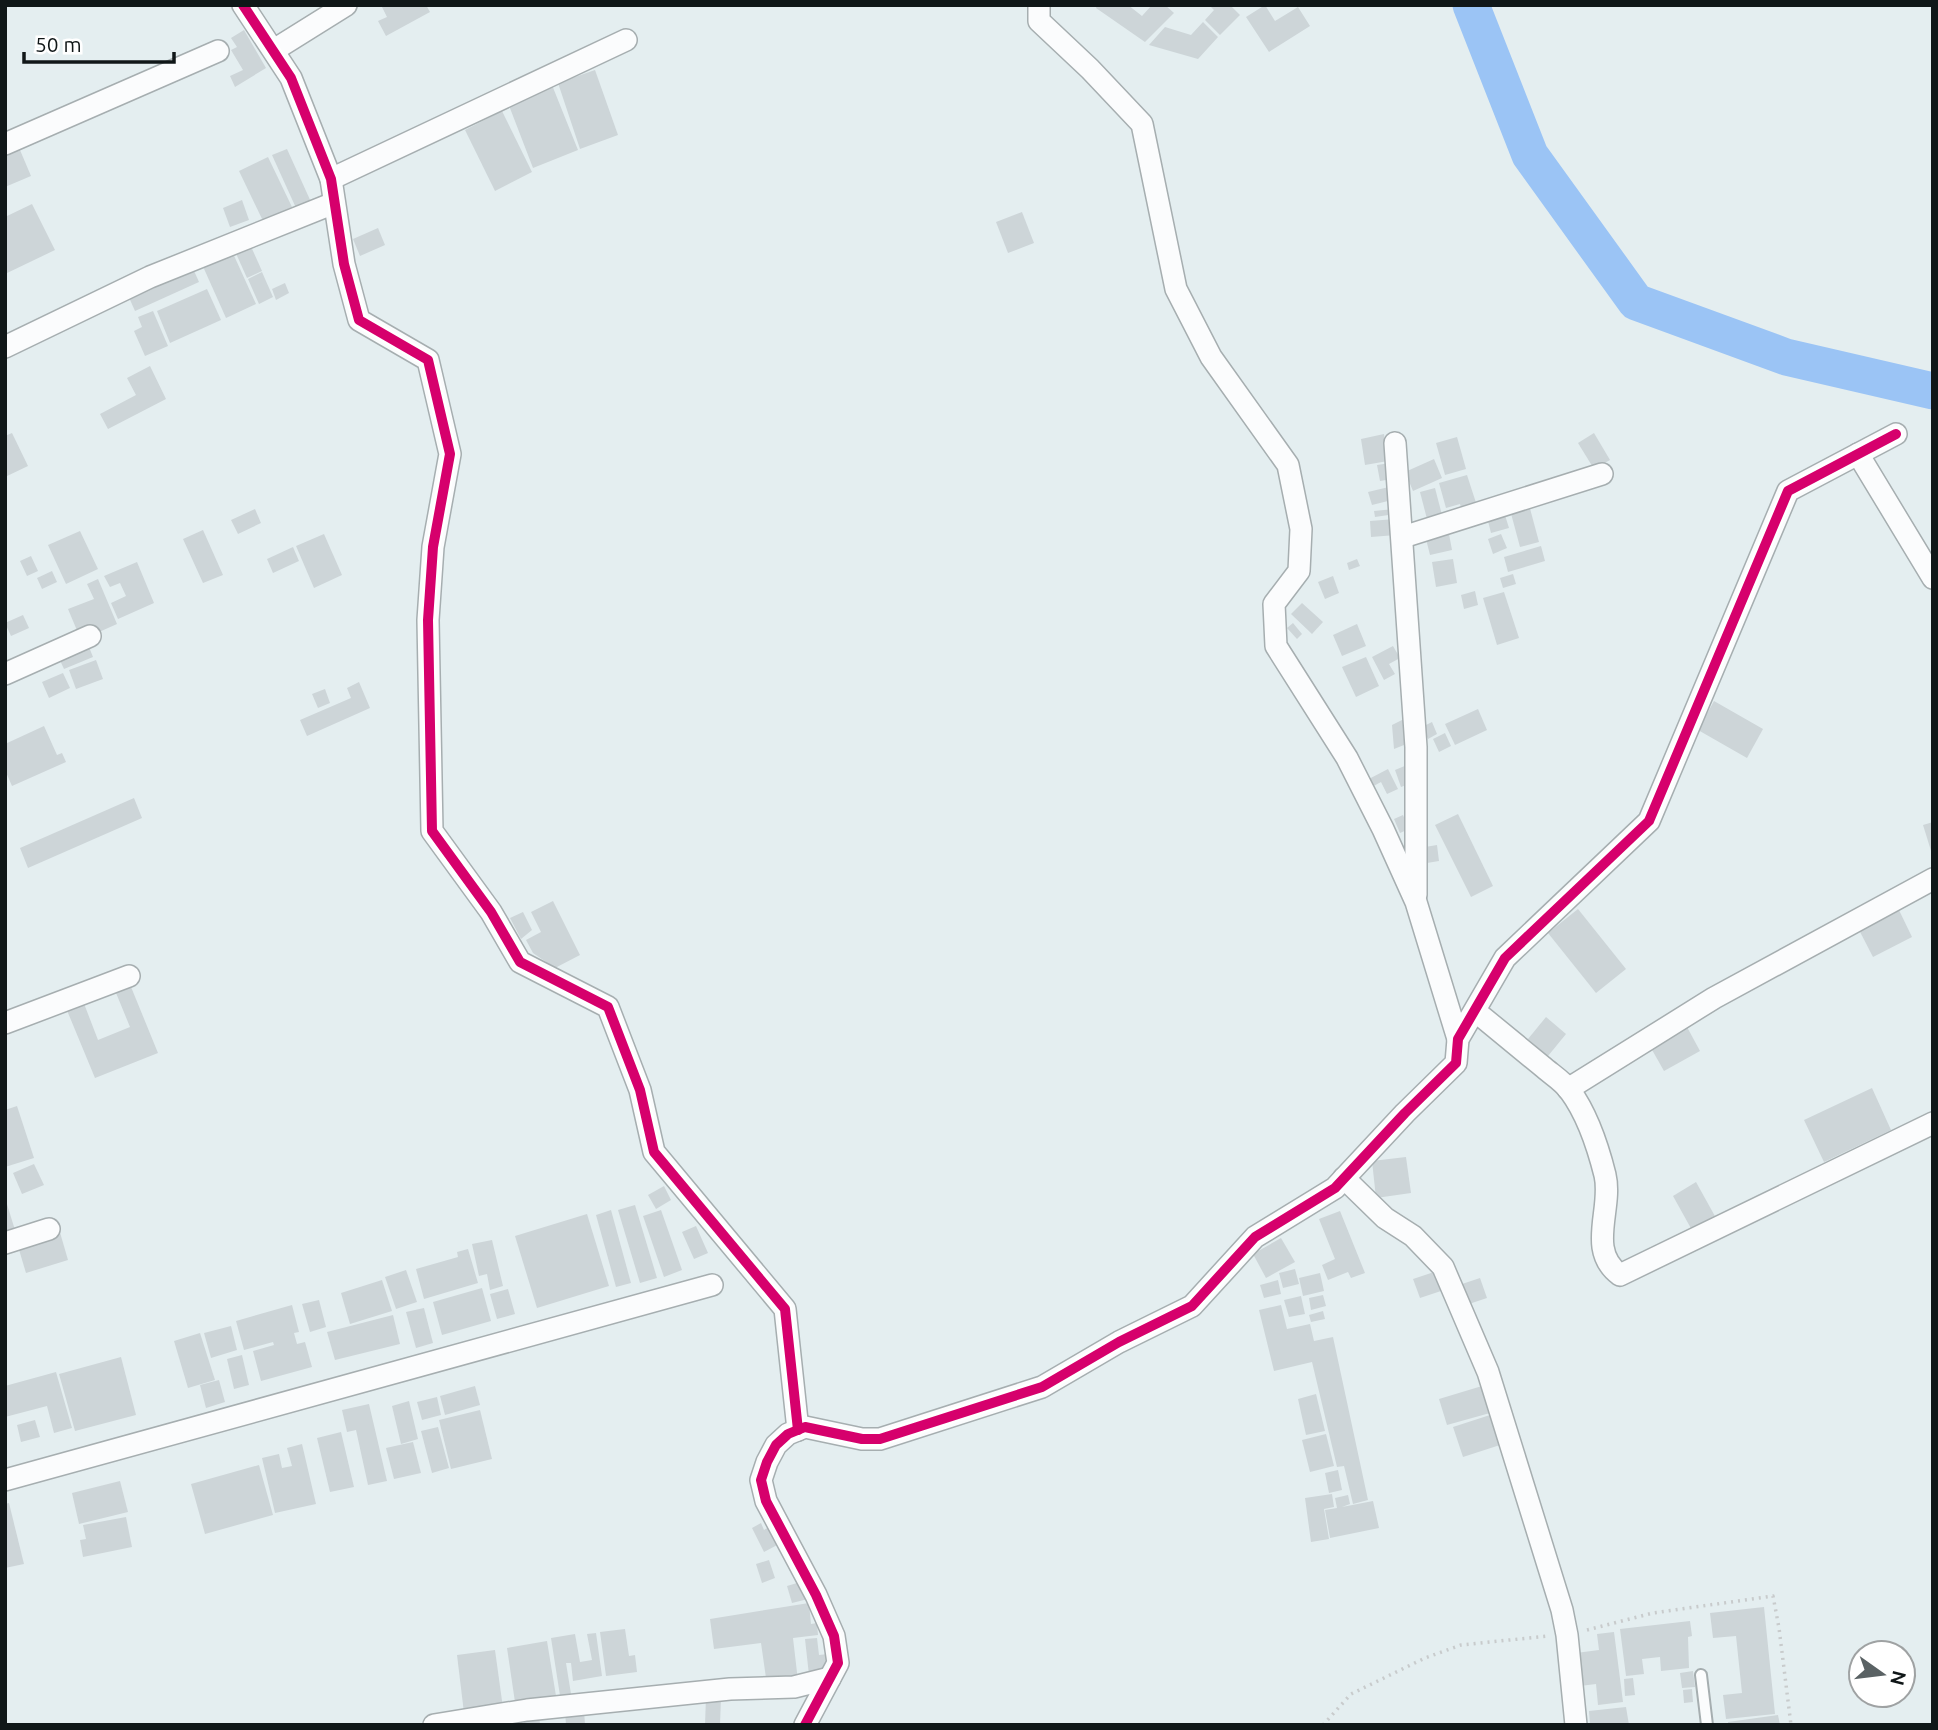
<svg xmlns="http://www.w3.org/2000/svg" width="1938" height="1730" font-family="Ubuntu,sans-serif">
  <rect width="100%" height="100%" fill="#e4eef0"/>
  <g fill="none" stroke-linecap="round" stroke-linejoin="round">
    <path stroke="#9bc4f5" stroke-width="37" d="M 1471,5 L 1530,155 L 1636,302 L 1786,357 L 1933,391"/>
  </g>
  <g fill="#cdd5d8">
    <path d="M 381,5 L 426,5 L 430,12 L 386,36 L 378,21 L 387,17 Z"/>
    <path d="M 1097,5 L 1128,5 L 1142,16 L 1152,5 L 1165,5 L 1174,13 L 1145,42 L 1096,8 Z"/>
    <path d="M 1209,5 L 1230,5 L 1240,15 L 1220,35 L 1205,20 L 1214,10 Z"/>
    <path d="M 1265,5 L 1275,21 L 1298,7 L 1310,26 L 1269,52 L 1246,17 Z"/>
    <path d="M 1203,22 L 1218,37 L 1198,59 L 1149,45 L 1165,27 L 1191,35 Z"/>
    <path d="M 244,30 L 266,68 L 235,87 L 230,76 L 243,70 L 231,50 L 237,47 L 231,38 Z"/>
    <path d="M 595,70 L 618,135 L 580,149 L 558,83 Z"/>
    <path d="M 552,85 L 578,150 L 533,168 L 508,103 Z"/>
    <path d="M 502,111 L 532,172 L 495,191 L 465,130 Z"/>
    <path d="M 17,143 L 31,176 L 5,187 L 5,148 Z"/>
    <path d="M 287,149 L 311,202 L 296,208 L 272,155 Z"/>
    <path d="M 268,157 L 292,207 L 263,221 L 239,171 Z"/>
    <path d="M 242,200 L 249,220 L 230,227 L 223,208 Z"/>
    <path d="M 32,204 L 55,250 L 5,274 L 5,217 Z"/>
    <path d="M 1022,212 L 1034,243 L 1008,253 L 996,222 Z"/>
    <path d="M 378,228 L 385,245 L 360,256 L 353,239 Z"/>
    <path d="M 249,242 L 262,271 L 247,278 L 234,249 Z"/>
    <path d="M 231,249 L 256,304 L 226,318 L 201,262 Z"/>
    <path d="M 191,264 L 199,282 L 135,311 L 127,293 Z"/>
    <path d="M 262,272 L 273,297 L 259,304 L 248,279 Z"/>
    <path d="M 285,283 L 289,293 L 276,300 L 272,289 Z"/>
    <path d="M 207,289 L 221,320 L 170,343 L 157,311 Z"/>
    <path d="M 153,311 L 168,346 L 145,356 L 134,331 L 142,327 L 138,317 Z"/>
    <path d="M 150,366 L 166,399 L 108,429 L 100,414 L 136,395 L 127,378 Z"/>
    <path d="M 12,433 L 28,466 L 5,477 L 5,436 Z"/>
    <path d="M 1594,433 L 1610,460 L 1594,469 L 1578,443 Z"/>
    <path d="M 1384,434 L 1388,461 L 1365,465 L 1361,439 Z"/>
    <path d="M 1457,437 L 1466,469 L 1445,475 L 1436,443 Z"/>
    <path d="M 1434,459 L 1442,478 L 1413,491 L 1405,472 Z"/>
    <path d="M 1390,463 L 1392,479 L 1380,481 L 1377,465 Z"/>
    <path d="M 1467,475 L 1478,509 L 1463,514 L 1460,504 L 1446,508 L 1439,483 Z"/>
    <path d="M 1393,486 L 1396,499 L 1372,505 L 1368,492 Z"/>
    <path d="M 1435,488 L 1442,515 L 1427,519 L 1420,492 Z"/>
    <path d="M 1528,501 L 1539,542 L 1520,547 L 1509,506 Z"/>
    <path d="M 255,509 L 261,523 L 238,534 L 231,520 Z"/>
    <path d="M 1394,509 L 1395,514 L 1375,517 L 1374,511 Z"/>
    <path d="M 1504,512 L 1509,528 L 1491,533 L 1487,517 Z"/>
    <path d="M 1395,519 L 1396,535 L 1371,537 L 1370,521 Z"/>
    <path d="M 203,530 L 223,575 L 203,583 L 183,539 Z"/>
    <path d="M 80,531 L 98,569 L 66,584 L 48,545 Z"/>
    <path d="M 324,534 L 342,575 L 314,588 L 296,546 Z"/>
    <path d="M 1449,534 L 1452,550 L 1430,555 L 1426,539 Z"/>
    <path d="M 1501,534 L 1507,548 L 1493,554 L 1488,539 Z"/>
    <path d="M 1541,546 L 1545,561 L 1508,572 L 1504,557 Z"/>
    <path d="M 293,547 L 299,561 L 273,573 L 267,559 Z"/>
    <path d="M 31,556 L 38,571 L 27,576 L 20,561 Z"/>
    <path d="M 1357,559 L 1360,566 L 1349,570 L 1347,563 Z"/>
    <path d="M 1453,559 L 1457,583 L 1436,587 L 1432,562 Z"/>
    <path d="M 137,562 L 154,603 L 118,619 L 111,603 L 126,596 L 120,583 L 110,587 L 104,576 Z"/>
    <path d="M 52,571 L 57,582 L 42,589 L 37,578 Z"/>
    <path d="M 1513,574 L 1516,584 L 1503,588 L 1500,578 Z"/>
    <path d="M 1333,576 L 1339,593 L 1325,599 L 1318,582 Z"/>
    <path d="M 98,579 L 117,624 L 81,640 L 68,609 L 94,599 L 87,584 Z"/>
    <path d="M 1475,591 L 1478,605 L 1464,609 L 1461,595 Z"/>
    <path d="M 1504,592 L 1519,638 L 1497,645 L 1483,598 Z"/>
    <path d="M 1302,603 L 1323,622 L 1312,634 L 1291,614 Z"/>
    <path d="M 23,615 L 29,628 L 11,636 L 5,623 Z"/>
    <path d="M 1293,623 L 1302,634 L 1297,639 L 1287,628 Z"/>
    <path d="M 1357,624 L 1366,646 L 1342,656 L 1333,635 Z"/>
    <path d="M 87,642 L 93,657 L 64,669 L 57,654 Z"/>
    <path d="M 1393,646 L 1400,658 L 1389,664 L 1395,674 L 1384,680 L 1372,657 Z"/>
    <path d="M 1366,657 L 1379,686 L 1356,697 L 1342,667 Z"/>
    <path d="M 96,660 L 103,679 L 76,689 L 69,670 Z"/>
    <path d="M 63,673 L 70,688 L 49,698 L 42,682 Z"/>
    <path d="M 359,682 L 370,708 L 307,736 L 300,720 L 351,698 L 347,688 Z"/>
    <path d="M 325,689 L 330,703 L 318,708 L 312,694 Z"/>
    <path d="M 1714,701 L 1763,729 L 1747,758 L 1698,730 Z"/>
    <path d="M 1478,709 L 1487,730 L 1455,745 L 1445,724 Z"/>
    <path d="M 1408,717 L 1409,743 L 1394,749 L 1392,725 Z"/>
    <path d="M 1432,722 L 1437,734 L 1428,739 L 1422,727 Z"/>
    <path d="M 44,726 L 57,755 L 62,753 L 66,762 L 12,786 L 5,770 L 5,744 Z"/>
    <path d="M 1445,733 L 1451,746 L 1439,752 L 1433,739 Z"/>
    <path d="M 1407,765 L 1414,782 L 1401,787 L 1395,770 Z"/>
    <path d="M 1388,769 L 1398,789 L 1387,794 L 1381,782 L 1368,789 L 1365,781 Z"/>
    <path d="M 134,798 L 142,818 L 28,868 L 20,848 Z"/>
    <path d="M 1458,814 L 1493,886 L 1471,897 L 1435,825 Z"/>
    <path d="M 1403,815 L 1409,829 L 1400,833 L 1394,819 Z"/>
    <path d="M 1933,822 L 1933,854 L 1932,854 L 1923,825 Z"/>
    <path d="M 1437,845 L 1439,861 L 1427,863 L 1425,847 Z"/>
    <path d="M 553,901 L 580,955 L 555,968 L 533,953 L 526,940 L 541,932 L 531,912 Z"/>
    <path d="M 1897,906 L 1912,937 L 1873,957 L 1857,926 Z"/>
    <path d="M 1578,909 L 1626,969 L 1596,993 L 1548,933 Z"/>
    <path d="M 523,912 L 532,930 L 521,939 L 510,918 Z"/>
    <path d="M 129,982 L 158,1053 L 95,1078 L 66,1008 L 83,1001 L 98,1040 L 130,1027 L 114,988 Z"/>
    <path d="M 1546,1017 L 1566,1034 L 1548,1056 L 1528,1039 Z"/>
    <path d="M 1687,1027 L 1700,1051 L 1664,1071 L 1651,1048 Z"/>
    <path d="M 1872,1088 L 1891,1130 L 1824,1162 L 1804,1120 Z"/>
    <path d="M 17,1106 L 34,1158 L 5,1167 L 5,1110 Z"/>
    <path d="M 1406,1157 L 1411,1193 L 1376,1198 L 1372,1161 Z"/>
    <path d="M 34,1164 L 44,1185 L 22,1194 L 13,1173 Z"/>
    <path d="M 1696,1182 L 1716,1218 L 1693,1232 L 1673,1196 Z"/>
    <path d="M 664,1186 L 671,1200 L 656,1209 L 648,1195 Z"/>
    <path d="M 6,1201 L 15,1230 L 5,1233 L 5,1202 Z"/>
    <path d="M 635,1205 L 657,1278 L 640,1283 L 618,1210 Z"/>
    <path d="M 611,1210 L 631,1283 L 616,1287 L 596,1215 Z"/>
    <path d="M 661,1210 L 682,1270 L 664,1277 L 643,1216 Z"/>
    <path d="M 1340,1211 L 1365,1273 L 1351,1278 L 1348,1272 L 1328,1280 L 1322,1265 L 1335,1259 L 1319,1219 Z"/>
    <path d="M 587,1214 L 609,1286 L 537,1308 L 515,1236 Z"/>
    <path d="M 696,1226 L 708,1253 L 694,1259 L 682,1232 Z"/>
    <path d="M 59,1229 L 68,1260 L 26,1273 L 17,1243 Z"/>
    <path d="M 1281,1238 L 1295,1262 L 1266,1278 L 1253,1254 Z"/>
    <path d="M 492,1240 L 503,1286 L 490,1290 L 487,1274 L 479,1276 L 472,1244 Z"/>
    <path d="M 468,1249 L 478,1283 L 424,1299 L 416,1269 L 458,1257 L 457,1252 Z"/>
    <path d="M 1295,1269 L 1299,1284 L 1283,1288 L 1279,1273 Z"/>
    <path d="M 406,1270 L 417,1302 L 396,1309 L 385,1277 Z"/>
    <path d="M 1434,1272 L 1441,1291 L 1420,1298 L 1413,1279 Z"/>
    <path d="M 1320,1273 L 1324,1291 L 1303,1296 L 1299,1278 Z"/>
    <path d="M 1480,1278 L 1487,1298 L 1466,1305 L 1459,1285 Z"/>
    <path d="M 382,1280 L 392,1311 L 350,1324 L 341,1293 Z"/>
    <path d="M 1278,1280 L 1281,1294 L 1264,1298 L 1260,1285 Z"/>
    <path d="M 482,1288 L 491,1321 L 442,1335 L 433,1302 Z"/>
    <path d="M 508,1289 L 515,1314 L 497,1319 L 490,1294 Z"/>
    <path d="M 1323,1295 L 1326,1306 L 1311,1310 L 1309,1298 Z"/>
    <path d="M 1301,1296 L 1305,1314 L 1289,1317 L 1284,1300 Z"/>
    <path d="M 319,1300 L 326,1327 L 310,1332 L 302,1304 Z"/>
    <path d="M 292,1305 L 299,1332 L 294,1333 L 297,1344 L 305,1342 L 312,1367 L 261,1381 L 253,1351 L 274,1345 L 273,1342 L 244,1350 L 236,1321 Z"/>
    <path d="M 1281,1305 L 1287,1329 L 1310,1324 L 1314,1341 L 1333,1337 L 1368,1500 L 1353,1504 L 1344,1466 L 1337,1467 L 1312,1362 L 1274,1371 L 1259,1310 Z"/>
    <path d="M 424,1308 L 433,1343 L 416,1348 L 406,1312 Z"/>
    <path d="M 1323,1311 L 1325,1319 L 1311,1322 L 1309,1315 Z"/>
    <path d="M 393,1315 L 400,1344 L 335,1360 L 327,1332 Z"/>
    <path d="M 231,1326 L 237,1350 L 211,1358 L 204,1333 Z"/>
    <path d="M 200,1333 L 215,1380 L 188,1388 L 174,1341 Z"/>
    <path d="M 242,1355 L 249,1385 L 234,1389 L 227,1359 Z"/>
    <path d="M 121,1357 L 136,1415 L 75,1431 L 59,1374 Z"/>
    <path d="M 56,1372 L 72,1428 L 54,1433 L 47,1406 L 5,1417 L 5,1386 Z"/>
    <path d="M 219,1380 L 225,1402 L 206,1408 L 200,1385 Z"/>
    <path d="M 475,1386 L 480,1405 L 445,1415 L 440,1396 Z"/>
    <path d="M 1482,1386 L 1490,1413 L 1447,1425 L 1439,1399 Z"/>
    <path d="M 1316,1394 L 1325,1431 L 1306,1435 L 1298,1399 Z"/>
    <path d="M 437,1397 L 441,1415 L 422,1420 L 417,1402 Z"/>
    <path d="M 409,1401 L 418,1439 L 401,1444 L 392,1406 Z"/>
    <path d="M 369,1404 L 387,1481 L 368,1485 L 356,1430 L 347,1432 L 342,1410 Z"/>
    <path d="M 480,1410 L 492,1459 L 451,1469 L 439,1420 Z"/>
    <path d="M 1490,1415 L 1500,1445 L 1463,1457 L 1453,1427 Z"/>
    <path d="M 35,1420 L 40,1437 L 21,1442 L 17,1425 Z"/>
    <path d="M 438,1427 L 449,1468 L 432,1473 L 421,1431 Z"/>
    <path d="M 341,1432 L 354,1487 L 330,1492 L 317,1438 Z"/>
    <path d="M 1326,1434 L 1334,1466 L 1310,1472 L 1302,1440 Z"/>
    <path d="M 413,1442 L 421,1473 L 394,1479 L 386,1448 Z"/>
    <path d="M 302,1444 L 316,1504 L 275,1513 L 262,1458 L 279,1454 L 282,1468 L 292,1466 L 287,1448 Z"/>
    <path d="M 259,1465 L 273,1515 L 205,1534 L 191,1484 Z"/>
    <path d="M 1338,1470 L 1342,1490 L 1329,1493 L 1325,1473 Z"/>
    <path d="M 120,1481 L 128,1512 L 79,1524 L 72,1493 Z"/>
    <path d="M 1332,1494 L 1334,1507 L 1324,1509 L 1329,1539 L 1311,1542 L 1305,1498 Z"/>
    <path d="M 1348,1495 L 1350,1504 L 1342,1507 L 1373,1501 L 1379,1528 L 1330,1538 L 1325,1510 L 1337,1508 L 1335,1498 Z"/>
    <path d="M 9,1503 L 24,1564 L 5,1568 L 5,1504 Z"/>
    <path d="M 126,1517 L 132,1547 L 83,1557 L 80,1540 L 86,1539 L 83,1525 Z"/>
    <path d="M 761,1523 L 764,1530 L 772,1525 L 781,1543 L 764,1552 L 752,1528 Z"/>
    <path d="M 769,1560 L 775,1578 L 762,1583 L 756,1564 Z"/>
    <path d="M 807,1580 L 812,1598 L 792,1603 L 787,1586 Z"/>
    <path d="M 809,1603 L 811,1624 L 817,1623 L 818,1635 L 793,1638 L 798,1681 L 767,1685 L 761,1643 L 714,1649 L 710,1619 Z"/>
    <path d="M 1764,1607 L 1775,1714 L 1726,1719 L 1723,1695 L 1742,1693 L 1736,1636 L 1713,1638 L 1710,1613 Z"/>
    <path d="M 1690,1621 L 1692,1636 L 1688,1637 L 1689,1668 L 1661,1671 L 1660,1657 L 1642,1659 L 1644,1674 L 1626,1676 L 1620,1629 Z"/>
    <path d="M 625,1629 L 629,1656 L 635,1655 L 637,1672 L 606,1676 L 600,1632 Z"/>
    <path d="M 1614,1632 L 1623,1702 L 1598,1705 L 1596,1684 L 1580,1686 L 1576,1653 L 1599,1650 L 1597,1634 Z"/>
    <path d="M 596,1633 L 602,1676 L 573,1681 L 571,1663 L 566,1663 L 572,1700 L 561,1702 L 551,1638 L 575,1634 L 580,1662 L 592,1660 L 587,1634 Z"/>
    <path d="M 817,1638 L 819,1655 L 828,1654 L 830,1673 L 809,1675 L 805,1639 Z"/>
    <path d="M 547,1641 L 557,1702 L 516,1709 L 507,1648 Z"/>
    <path d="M 495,1650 L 503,1708 L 464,1713 L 457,1655 Z"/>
    <path d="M 1693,1671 L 1695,1687 L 1682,1688 L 1680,1673 Z"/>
    <path d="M 1633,1678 L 1635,1695 L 1625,1696 L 1624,1679 Z"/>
    <path d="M 1692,1689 L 1693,1702 L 1684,1703 L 1683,1690 Z"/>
    <path d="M 706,1697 L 721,1697 L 720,1725 L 705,1725 Z"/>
    <path d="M 1626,1707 L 1629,1725 L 1590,1725 L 1589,1711 Z"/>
    <path d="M 584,1710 L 585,1725 L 566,1725 L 565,1711 Z"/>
    <path d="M 539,1711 L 540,1725 L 524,1725 L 522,1713 Z"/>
    <path d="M 1778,1715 L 1780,1725 L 1728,1725 L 1728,1722 Z"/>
  </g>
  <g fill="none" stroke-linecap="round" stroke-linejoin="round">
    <g stroke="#a6aeb0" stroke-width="14">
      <path id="service" d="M 1701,1675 L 1707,1725"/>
    </g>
    <g stroke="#a6aeb0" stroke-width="24">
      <g id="minor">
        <path d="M 243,5 L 291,78 L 331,179 L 344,264 L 359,320 L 428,360 L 450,454 L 433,547 L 428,620 L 432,831 L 491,912 L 520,962 L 608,1007 L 640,1090 L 654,1152 L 785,1309 L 798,1430"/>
        <path d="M 1039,5 L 1039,21 L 1090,69 L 1142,124 L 1176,289 L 1211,357 L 1288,465 L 1301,529 L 1299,571 L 1274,604 L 1276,646 L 1347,758 L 1383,829 L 1416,902 L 1458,1039"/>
        <path d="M 274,50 L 346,5"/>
        <path d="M 5,144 L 218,51"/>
        <path d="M 331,179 L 626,40"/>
        <path d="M 5,347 L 150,277 L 334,203"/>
        <path d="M 1395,443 L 1416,747 L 1416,895"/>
        <path d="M 1858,454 L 1933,578"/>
        <path d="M 1403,537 L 1602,474"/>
        <path d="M 5,674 L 90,636"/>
        <path d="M 1475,1011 C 1498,1030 1520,1048 1542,1066 C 1551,1074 1563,1081 1570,1091 C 1587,1114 1598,1147 1605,1175 C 1613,1209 1586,1250 1620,1275 L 1933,1123"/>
        <path d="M 5,1023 L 129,976"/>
        <path d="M 1568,1089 L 1714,998 L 1933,879"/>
        <path d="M 1344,1178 L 1385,1218 L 1413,1236 L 1443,1267 L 1488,1372 L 1562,1610 L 1567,1635 L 1576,1725"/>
        <path d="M 5,1243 L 49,1229"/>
        <path d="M 5,1480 L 712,1285"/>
        <path d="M 434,1725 L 527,1710 L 730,1689 L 794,1687 L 830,1678"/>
        <path d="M 805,1725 L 838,1663 L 834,1636 L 816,1595 L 766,1501 L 761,1480 L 767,1462 L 776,1445 L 788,1434 L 805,1427 L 862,1439 L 880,1439 L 1042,1387 L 1119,1342 L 1192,1306 L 1255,1237 L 1335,1188 L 1405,1113 L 1456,1063 L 1458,1039 L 1505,958 L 1649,821 L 1788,491 L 1896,434"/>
      </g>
    </g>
    <g stroke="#c8cbcc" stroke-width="3.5" stroke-dasharray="2 5" stroke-linecap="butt">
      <path d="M 1587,1630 L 1653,1613 L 1773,1596 L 1779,1628 L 1791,1725"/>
      <path d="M 1323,1725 L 1351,1694 L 1425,1658 L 1461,1645 L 1548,1636"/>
    </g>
    <use href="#service" stroke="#fbfcfd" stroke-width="10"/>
    <use href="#minor" stroke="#fbfcfd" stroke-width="21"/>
    <g stroke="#fff" stroke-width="15">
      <g id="cycleway">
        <path d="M 243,5 L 291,78 L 331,179 L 344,264 L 359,320 L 428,360 L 450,454 L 433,547 L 428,620 L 432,831 L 491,912 L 520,962 L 608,1007 L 640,1090 L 654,1152 L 785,1309 L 798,1430"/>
        <path d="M 805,1725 L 838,1663 L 834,1636 L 816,1595 L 766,1501 L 761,1480 L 767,1462 L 776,1445 L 788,1434 L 805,1427 L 862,1439 L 880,1439 L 1042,1387 L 1119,1342 L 1192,1306 L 1255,1237 L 1335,1188 L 1405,1113 L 1456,1063 L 1458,1039 L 1505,958 L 1649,821 L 1788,491 L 1896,434"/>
      </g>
    </g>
    <use href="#cycleway" stroke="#d6006c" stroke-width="10"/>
  </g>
  <rect width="1938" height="1730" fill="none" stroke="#101718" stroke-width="14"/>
  <g transform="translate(1882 1674) rotate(104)"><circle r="33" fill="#ffffff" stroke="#9fa2a3" stroke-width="2"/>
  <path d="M0-5L12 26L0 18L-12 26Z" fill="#5a6264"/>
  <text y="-10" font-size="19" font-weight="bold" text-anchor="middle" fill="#101718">N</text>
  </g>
  <path d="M24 52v10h150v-10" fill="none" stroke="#101718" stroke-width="3.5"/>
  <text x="35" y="52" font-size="21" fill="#101718" stroke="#ffffff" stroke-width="5" paint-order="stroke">50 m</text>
</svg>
